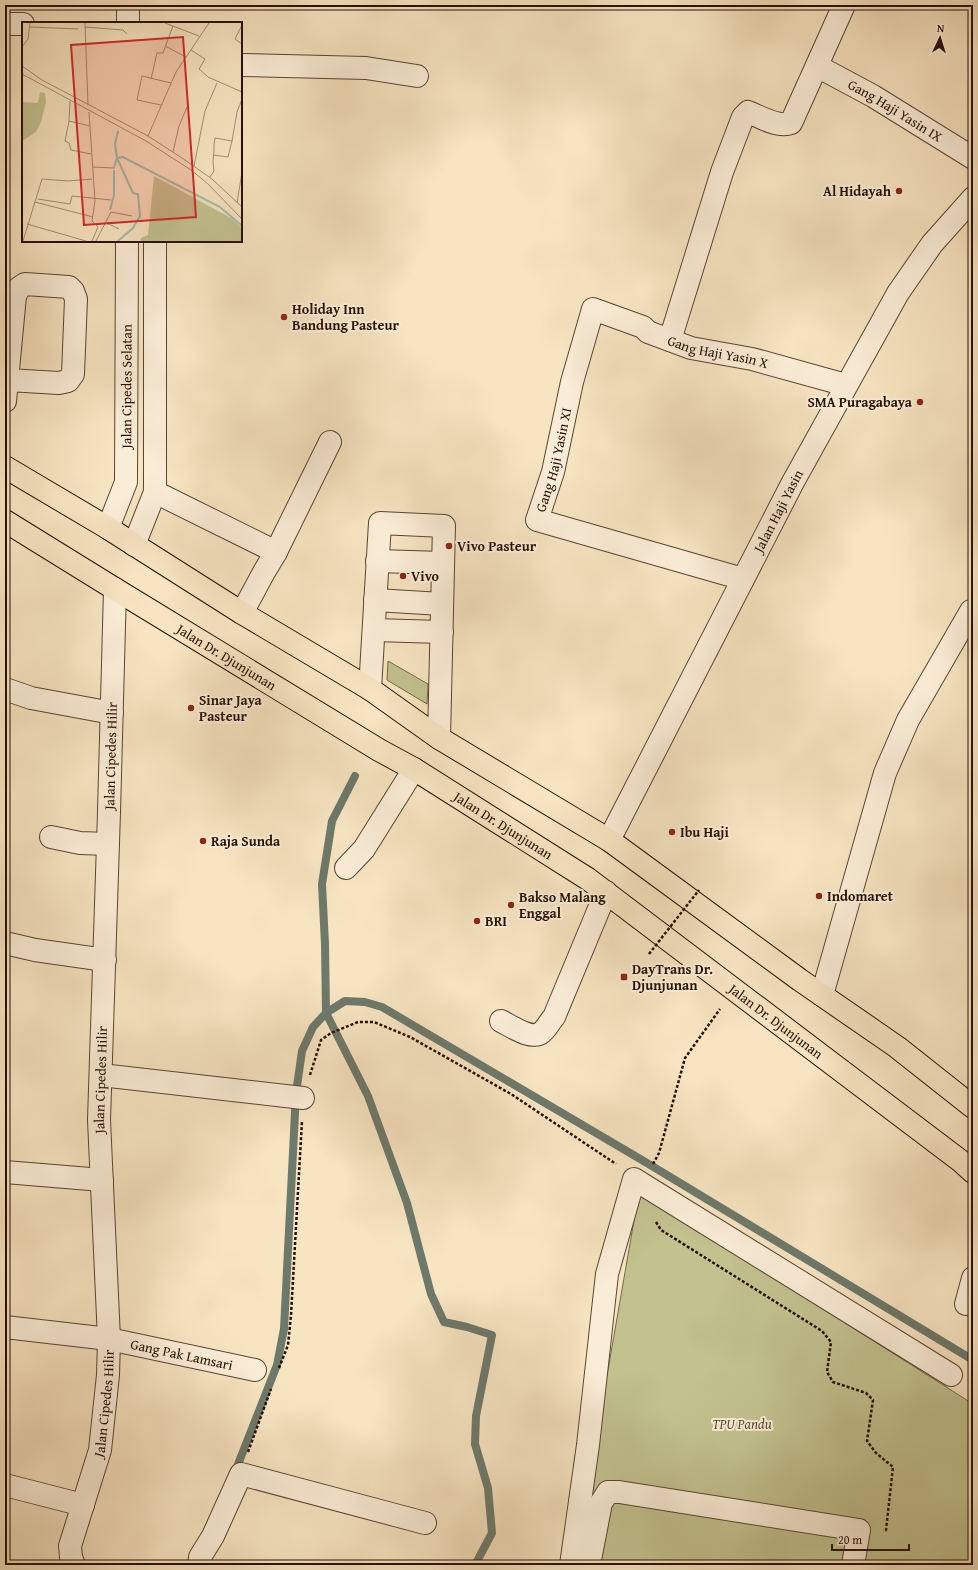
<svg xmlns="http://www.w3.org/2000/svg" width="978" height="1570" font-family="'Gentium Book Plus',serif">
  <rect width="100%" height="100%" fill="#f7e4c1"/>
  <filter id="stains"><feTurbulence type="fractalNoise" baseFrequency=".005" numOctaves="4"/><feColorMatrix values="0 0 0 0 .2 0 0 0 0 .09 0 0 0 0 .02 0 0 0 .5 -.17"/></filter>
  <radialGradient id="worn" r=".72"><stop offset=".6" stop-color="#630" stop-opacity="0"/><stop offset="1" stop-color="#630" stop-opacity=".3"/></radialGradient>
  <g fill="#c2c28f" stroke="#746948">
    <path d="M 388,661 L 428,684 L 427,704 L 387,680 Z"/>
    <path d="M 639,1192 L 973,1404 L 973,1565 L 574,1565 Z"/>
  </g>
  <g fill="none" stroke-linecap="round" stroke-linejoin="round">
    <g stroke="#6d796b" stroke-width="8">
      <path d="M 355,776 L 332,821 L 322,884 L 325,944 L 326,1013 L 368,1096 L 407,1203 L 431,1294 L 444,1322 L 467,1327 L 492,1335 L 476,1416 L 475,1444 L 488,1488 L 492,1533 L 475,1565"/>
      <path d="M 235,1472 L 277,1365 L 284,1329 L 296,1093 L 302,1051 L 313,1027 L 326,1013 L 345,1001 L 365,1002 L 382,1007 L 647,1163 L 973,1360"/>
    </g>
    <g stroke="#5a4531" stroke-width="24">
      <g id="minor">
        <path d="M 128,5 L 128,23"/>
        <path d="M 5,24 L 23,24"/>
        <path d="M 241,65 L 366,68 L 417,76"/>
        <path id="s1" d="M 817,66 L 873,96 L 973,158"/>
        <path d="M 670,340 L 722,172 L 743,117 L 748,112 C 761,117 778,128 791,123 L 844,5"/>
        <path d="M 5,401 L 15,296 L 19,288 L 25,284 L 69,287 L 73,291 L 76,299 L 73,374 L 68,381 L 59,383 L 8,380"/>
        <path d="M 155,492 L 276,552"/>
        <path id="s2" d="M 108,528 L 126,482 L 127,241"/>
        <path d="M 134,545 L 155,492 L 155,241"/>
        <path d="M 377,561 L 443,563"/>
        <path id="s3" d="M 743,579 L 537,520 L 553,472 L 572,382 L 593,309 L 643,327 L 648,332 L 691,348 L 752,359 L 846,385"/>
        <path d="M 375,600 L 442,604"/>
        <path d="M 242,613 L 264,572 L 276,552 L 330,442"/>
        <path d="M 374,630 L 442,632"/>
        <path d="M 5,689 L 31,698 L 112,713"/>
        <path d="M 370,689 L 380,523 L 444,526 L 439,738"/>
        <path d="M 51,837 L 80,843 L 108,844"/>
        <path id="s4" d="M 609,840 L 793,482 L 898,293 L 932,244 L 973,198"/>
        <path d="M 346,868 L 364,849 L 414,769"/>
        <path d="M 5,943 L 35,950 L 105,960"/>
        <path d="M 822,995 L 885,773 L 908,720 L 971,611"/>
        <path d="M 501,1021 C 511,1026 532,1041 542,1032 C 547,1028 550,1021 554,1017 L 606,892"/>
        <path d="M 101,1075 L 303,1098"/>
        <path d="M 5,1172 L 102,1180"/>
        <path d="M 966,1304 L 973,1278"/>
        <path id="s5" d="M 5,1327 L 109,1339 L 255,1370"/>
        <path d="M 5,1485 L 83,1505"/>
        <path id="s6" d="M 74,1565 L 71,1557 L 70,1546 L 100,1450 L 108,1375 L 109,1339 L 99,1120 L 109,812 L 115,589"/>
        <path d="M 199,1565 L 200,1557 L 213,1536 L 241,1474 L 425,1523"/>
        <path d="M 571,1565 L 588,1445 L 607,1274 L 634,1179 L 951,1375"/>
        <path d="M 589,1565 L 601,1503 L 608,1492 L 619,1492 L 859,1530 L 853,1565"/>
      </g>
    </g>
    <g stroke="#261001" stroke-width="24">
      <g id="highway">
        <path d="M 5,467 L 108,528 L 242,613 L 370,689 L 439,738 L 609,840 L 800,980 L 897,1047 L 973,1107"/>
        <path id="s7" d="M 5,521 L 115,589 L 379,750 L 414,769 L 588,879 L 962,1162 L 973,1172"/>
      </g>
    </g>
    <g stroke="#261001" stroke-width="2.5" stroke-dasharray="3 2" stroke-linecap="butt">
      <path d="M 310,1075 L 321,1040 L 331,1033 L 358,1022 L 374,1022 L 410,1037 L 511,1094 L 616,1164"/>
      <path d="M 653,1164 L 659,1153 L 685,1058 L 720,1009"/>
      <path d="M 656,1222 L 661,1230 L 822,1331 L 831,1342 L 827,1372 L 833,1382 L 866,1393 L 873,1400 L 867,1441 L 876,1453 L 893,1467 L 886,1530 L 883,1530"/>
      <path d="M 279,1368 L 288,1345 L 291,1315 L 302,1121"/>
      <path d="M 248,1452 L 271,1389"/>
    </g>
    <use href="#minor" stroke="#faedd7" stroke-width="22"/>
    <use href="#highway" stroke="#f7e4c1" stroke-width="22"/>
    <path stroke="#261001" stroke-width="2.5" stroke-dasharray="3 2" stroke-linecap="butt" d="M 649,954 L 699,890"/>
  </g>
  <g fill="#8f2418" stroke="#faedd7" stroke-width="1.5">
    <circle cx="899" cy="191" r="4"/>
    <circle cx="284" cy="317" r="4"/>
    <circle cx="920" cy="402" r="4"/>
    <circle cx="449" cy="546" r="4"/>
    <circle cx="403" cy="576" r="4"/>
    <circle cx="191" cy="708" r="4"/>
    <circle cx="672" cy="832" r="4"/>
    <circle cx="203" cy="841" r="4"/>
    <circle cx="819" cy="896" r="4"/>
    <circle cx="511" cy="905" r="4"/>
    <circle cx="477" cy="921" r="4"/>
    <rect x="620" y="973" width="8" height="8" rx="2"/>
  </g>
  <g text-anchor="middle" dominant-baseline="central" stroke-width="4" stroke-linejoin="round" paint-order="stroke">
    <g font-size="14" fill="#261001" stroke="#faedd7">
      <text stroke="none"><textPath href="#s1" startOffset="90">Gang Haji Yasin IX</textPath></text>
      <text stroke="none"><textPath href="#s3" startOffset="566">Gang Haji Yasin X</textPath></text>
      <text stroke="none"><textPath href="#s2" startOffset="145">Jalan Cipedes Selatan</textPath></text>
      <text stroke="none"><textPath href="#s3" startOffset="277">Gang Haji Yasin XI</textPath></text>
      <text stroke="none"><textPath href="#s4" startOffset="370">Jalan Haji Yasin</textPath></text>
      <text stroke="none"><textPath href="#s7" startOffset="260">Jalan Dr. Djunjunan</textPath></text>
      <text stroke="none"><textPath href="#s6" startOffset="815">Jalan Cipedes Hilir</textPath></text>
      <text stroke="none"><textPath href="#s7" startOffset="584">Jalan Dr. Djunjunan</textPath></text>
      <text stroke="none"><textPath href="#s7" startOffset="920">Jalan Dr. Djunjunan</textPath></text>
      <text stroke="none"><textPath href="#s6" startOffset="491">Jalan Cipedes Hilir</textPath></text>
      <text stroke="none"><textPath href="#s5" startOffset="179">Gang Pak Lamsari</textPath></text>
      <text stroke="none"><textPath href="#s6" startOffset="167">Jalan Cipedes Hilir</textPath></text>
    </g>
    <g font-size="14" font-weight="bold" fill="#261001" stroke="#faedd7" text-anchor="start">
      <text x="891" y="191" text-anchor="end">Al Hidayah</text>
      <text x="292" y="309">Holiday Inn<tspan x="292" dy="16">Bandung Pasteur</tspan></text>
      <text x="912" y="402" text-anchor="end">SMA Puragabaya</text>
      <text x="457" y="546">Vivo Pasteur</text>
      <text x="411" y="576">Vivo</text>
      <text x="199" y="700">Sinar Jaya<tspan x="199" dy="16">Pasteur</tspan></text>
      <text x="680" y="832">Ibu Haji</text>
      <text x="211" y="841">Raja Sunda</text>
      <text x="827" y="896">Indomaret</text>
      <text x="519" y="897">Bakso Malang<tspan x="519" dy="16">Enggal</tspan></text>
      <text x="485" y="921">BRI</text>
      <text x="632" y="969">DayTrans Dr.<tspan x="632" dy="16">Djunjunan</tspan></text>
    </g>
    <g font-size="14" font-style="italic" fill="#5d4e33" stroke="#faedd7">
      <text x="742" y="1424">TPU Pandu</text>
    </g>
  </g>
  <g transform="translate(22 22)">
    <rect width="220" height="220" fill="#f7e4c1"/>
    <path d="M 18,70 L 23,71 L 24,80 L 19,100 L 14,110 L 0,119 L 0,80 L 16,81 ZM 132,154 L 209,196 L 220,206 L 220,219 L 118,219 L 119,216 L 126,213 Z" fill="#c2c28f"/>
    <path fill="none" stroke="#9dbfb1" stroke-width="2" d="M 96,109 L 93,122 L 95,136 L 111,171 L 116,172 L 118,194 L 111,206 L 96,219M 92,145 L 95,136 L 101,135 L 198,185 L 220,204M 88,188 L 92,173 L 92,148"/>
    <path fill="none" stroke="#a38f74" stroke-width="1" d="M 63,1 L 66,83M 143,1 L 177,14M 220,3 L 213,17 L 220,22M 8,5 L 56,7M 63,5 L 101,8 L 105,12M 143,24 L 164,35M 0,25 L 6,17 L 8,1M 169,28 L 183,37 L 177,47 L 186,55 L 220,70M 0,44 L 20,58 L 126,114 L 160,136 L 190,157 L 220,185M 0,52 L 124,119 L 169,148 L 186,162 L 220,197M 129,57 L 135,31 L 141,31 L 151,4M 139,83 L 115,78 L 120,54 L 149,61M 67,90 L 73,179 L 70,199 L 76,205 L 70,219M 47,99 L 48,79M 68,104 L 47,99 L 43,119 L 47,121 L 49,128 L 69,132M 126,114 L 154,50 L 187,1M 210,119 L 215,90 L 220,77M 151,130 L 157,104 L 165,85M 172,144 L 183,89 L 195,61M 70,145 L 93,146M 188,155 L 192,149 L 191,140 L 192,128 L 192,123 L 193,116 L 210,119 L 206,135 L 191,133M 16,177 L 48,182 L 50,174 L 89,178M 13,180 L 71,195M 215,181 L 220,150M 85,201 L 97,207M 5,202 L 64,219M 1,219 L 20,157 L 46,159 L 70,157M 74,219 L 89,190 L 110,194"/>
    <path fill="#d62828" fill-opacity="0.15" stroke="#d62828" stroke-width="2" d="M 161,15 L 174,195 L 62,203 L 49,23 Z"/>
    <rect width="220" height="220" fill="none" stroke="#261001" stroke-width="2"/>
  </g>
  <rect width="978" height="1570" fill="none" stroke="#f7e4c1" stroke-width="20"/>
  <rect x="6" y="6" width="966" height="1558" fill="none" stroke="#261001" stroke-width="2"/>
  <rect x="10" y="10" width="958" height="1550" fill="none" stroke="#261001"/>
  <g transform="translate(940 38) rotate(4)" stroke="#faedd7" stroke-width="3" paint-order="stroke">
  <path d="M0-3L7 15L0 10L-7 15Z" fill="#261001"/>
  <text y="-6" font-size="11" font-weight="bold" text-anchor="middle" fill="#261001">N</text>
  </g>
  <path d="M832 1544v6h77v-6" fill="none" stroke="#261001" stroke-width="2"/>
  <text x="838" y="1544" font-size="12" fill="#261001" stroke="#faedd7" stroke-width="3" paint-order="stroke">20 m</text>
  <rect width="100%" height="100%" filter="url(#stains)"/>
  <rect width="100%" height="100%" fill="url(#worn)"/>
</svg>
